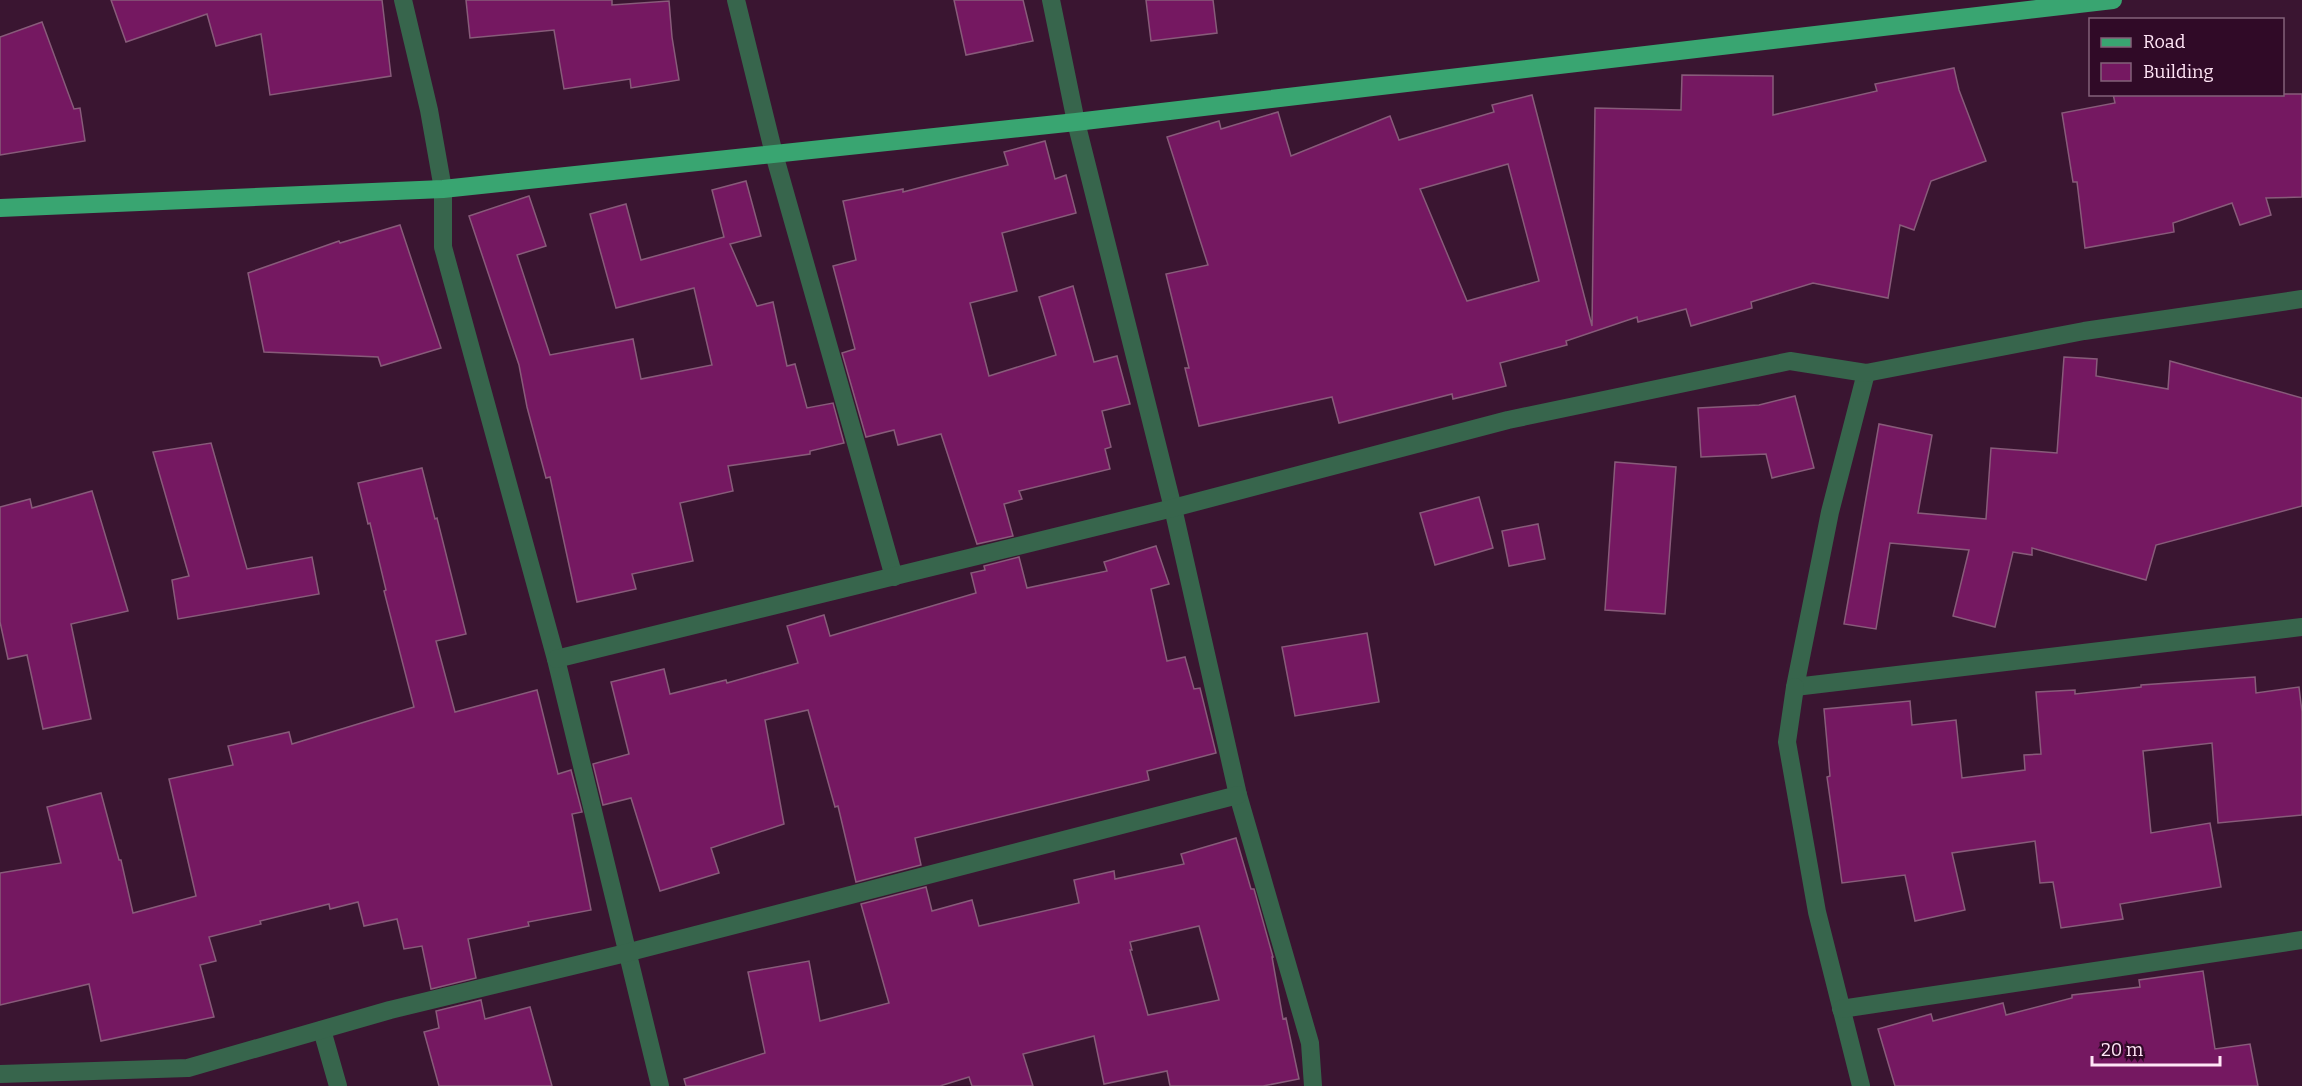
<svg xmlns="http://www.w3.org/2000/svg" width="2302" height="1086" font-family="Bitter,serif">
  <rect width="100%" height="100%" fill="#3a1531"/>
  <g fill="#751861" stroke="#885b7a" stroke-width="1.5" fill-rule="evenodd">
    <path d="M 111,0 L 382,0 L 391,76 L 270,95 L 261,34 L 216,46 L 207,14 L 126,42 Z"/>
    <path d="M 466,0 L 612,0 L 612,5 L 669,1 L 672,37 L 679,80 L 631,88 L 630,79 L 564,89 L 554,30 L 470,38 Z"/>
    <path d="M 954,0 L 1023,0 L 1033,41 L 966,55 Z"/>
    <path d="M 1146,0 L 1213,0 L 1217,33 L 1151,41 Z"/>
    <path d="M 42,22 L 74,109 L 80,108 L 85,141 L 0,155 L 0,37 Z"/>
    <path d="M 1954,68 L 1959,90 L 1986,161 L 1931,181 L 1914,230 L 1900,225 L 1888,298 L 1813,283 L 1751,302 L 1752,308 L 1691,326 L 1686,309 L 1638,322 L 1637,317 L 1566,341 L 1567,345 L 1500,363 L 1506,386 L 1453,399 L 1452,394 L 1339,423 L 1332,397 L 1199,426 L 1185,368 L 1189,368 L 1166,274 L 1208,265 L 1167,137 L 1219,121 L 1221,129 L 1278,112 L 1291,156 L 1390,116 L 1399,140 L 1494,112 L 1492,105 L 1532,95 L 1592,326 L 1595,108 L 1681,110 L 1682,75 L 1773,76 L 1773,115 L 1877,91 L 1875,84 ZM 1508,164 L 1539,281 L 1467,301 L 1420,189 Z"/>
    <path d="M 2113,94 L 2302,94 L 2302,197 L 2266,198 L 2271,215 L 2240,225 L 2232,203 L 2173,223 L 2174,232 L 2085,248 L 2077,182 L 2073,182 L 2062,113 L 2115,103 Z"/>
    <path d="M 1045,141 L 1055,179 L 1066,175 L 1076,213 L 1002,233 L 1017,291 L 970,303 L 989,376 L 1056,355 L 1039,297 L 1073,286 L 1094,362 L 1117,356 L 1130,404 L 1102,411 L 1111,447 L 1105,449 L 1110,469 L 1019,491 L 1022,499 L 1004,504 L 1013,536 L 977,544 L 941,434 L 898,445 L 894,430 L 866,437 L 842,353 L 855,349 L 833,266 L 856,260 L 843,201 L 903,189 L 903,192 L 1008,165 L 1004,152 Z"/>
    <path d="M 746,181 L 761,236 L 730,244 L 757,306 L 773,302 L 787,366 L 795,364 L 807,408 L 833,403 L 844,443 L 810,451 L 810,454 L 728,466 L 733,491 L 680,503 L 693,561 L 632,574 L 636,589 L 577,602 L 550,477 L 546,478 L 527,407 L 519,365 L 469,216 L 529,196 L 546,246 L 517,255 L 550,355 L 633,339 L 641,379 L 712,365 L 694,288 L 616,308 L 590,214 L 626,204 L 641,260 L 724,237 L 712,190 Z"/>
    <path d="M 400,225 L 441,348 L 381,366 L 378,357 L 264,352 L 248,273 L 339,241 L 340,243 Z"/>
    <path d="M 2064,357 L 2097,359 L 2096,376 L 2168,389 L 2170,361 L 2302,398 L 2302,506 L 2156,545 L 2146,580 L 2032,548 L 2032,555 L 2013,552 L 1995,627 L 1953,616 L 1969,550 L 1890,543 L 1876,629 L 1844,624 L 1879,424 L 1932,435 L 1918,513 L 1986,519 L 1991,448 L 2057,453 Z"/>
    <path d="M 1795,396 L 1814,468 L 1772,478 L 1766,454 L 1701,457 L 1698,408 L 1759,405 Z"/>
    <path d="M 211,443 L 247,569 L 312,557 L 319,594 L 178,619 L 172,580 L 189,576 L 153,452 Z"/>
    <path d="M 1615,462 L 1676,467 L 1665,614 L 1605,610 Z"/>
    <path d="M 422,468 L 435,519 L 437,518 L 466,634 L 436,641 L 455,712 L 537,690 L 558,774 L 571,770 L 582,812 L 572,814 L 591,910 L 528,922 L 529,926 L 468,939 L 476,978 L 431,989 L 422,946 L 404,949 L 397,919 L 364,926 L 358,902 L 330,909 L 329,904 L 260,921 L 261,924 L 209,937 L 216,961 L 200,965 L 214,1017 L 101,1041 L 89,984 L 0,1005 L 0,873 L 61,863 L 47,807 L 101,793 L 119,860 L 121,860 L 133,913 L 196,896 L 169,779 L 233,765 L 228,746 L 289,732 L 292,744 L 414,707 L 384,591 L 386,590 L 370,523 L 368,524 L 358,483 Z"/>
    <path d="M 92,491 L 128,611 L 71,624 L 91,719 L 43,729 L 27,655 L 8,659 L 0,622 L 0,507 L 30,499 L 32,508 Z"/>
    <path d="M 1479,497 L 1493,548 L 1435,565 L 1420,513 Z"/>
    <path d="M 1538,524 L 1545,559 L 1509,566 L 1502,531 Z"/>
    <path d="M 1156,546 L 1169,584 L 1151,589 L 1167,661 L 1185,657 L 1194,689 L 1200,688 L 1216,753 L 1147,771 L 1149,780 L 915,838 L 921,865 L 856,882 L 838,806 L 835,807 L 808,710 L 765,720 L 784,824 L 711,848 L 719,873 L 660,891 L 631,798 L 603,805 L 593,764 L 629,754 L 611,682 L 664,669 L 670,694 L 726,680 L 727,683 L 798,663 L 787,626 L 824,615 L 830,636 L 976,593 L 971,573 L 985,570 L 984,566 L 1019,557 L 1027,588 L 1107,571 L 1104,562 Z"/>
    <path d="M 1367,633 L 1379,702 L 1295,716 L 1282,647 Z"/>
    <path d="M 2255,677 L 2256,693 L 2299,687 L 2302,712 L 2302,815 L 2218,823 L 2212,743 L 2143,751 L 2151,833 L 2210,823 L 2221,887 L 2120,904 L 2123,919 L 2061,928 L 2053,882 L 2040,883 L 2035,841 L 1952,853 L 1965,910 L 1915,921 L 1905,875 L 1842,883 L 1827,777 L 1830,776 L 1824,709 L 1910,701 L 1912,725 L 1956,720 L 1962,778 L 2025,770 L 2024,755 L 2041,754 L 2036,692 L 2075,690 L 2075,694 L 2141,687 L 2141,685 Z"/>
    <path d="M 1236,838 L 1251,889 L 1254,889 L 1273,957 L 1272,957 L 1283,1019 L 1286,1018 L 1299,1079 L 1263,1086 L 1170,1086 L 1167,1071 L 1104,1084 L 1094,1036 L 1023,1054 L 1033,1086 L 972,1086 L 969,1077 L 940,1086 L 686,1086 L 684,1079 L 765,1053 L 748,972 L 809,961 L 820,1021 L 889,1003 L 861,904 L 926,887 L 932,911 L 972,900 L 979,926 L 1079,903 L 1074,880 L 1114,871 L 1115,879 L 1184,864 L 1181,854 ZM 1199,926 L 1219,1000 L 1148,1015 L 1130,950 L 1132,950 L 1130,942 Z"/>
    <path d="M 2203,971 L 2215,1049 L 2250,1044 L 2258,1086 L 1895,1086 L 1878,1029 L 1931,1014 L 1933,1021 L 2003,1003 L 2006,1015 L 2072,998 L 2072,995 L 2140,987 L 2139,980 Z"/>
    <path d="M 481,1000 L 485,1019 L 530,1007 L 552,1086 L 439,1086 L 424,1032 L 439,1028 L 436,1011 Z"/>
  </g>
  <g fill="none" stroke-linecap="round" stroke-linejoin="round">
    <g stroke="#37654c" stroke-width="18">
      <path d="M 403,0 L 429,110 L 443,189 L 443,247 L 556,659 L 660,1086"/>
      <path d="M 736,0 L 774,154 L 894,577"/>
      <path d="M 1051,0 L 1076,122 L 1173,508 L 1238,795 L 1310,1043 L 1313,1086"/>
      <path d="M 1866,373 L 1830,512 L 1795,687 L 2302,627"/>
      <path d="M 556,659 L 1173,508 L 1508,420 L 1790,361 L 1866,373 L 2084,331 L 2302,299"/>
      <path d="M 1795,687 L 1787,742 L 1817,912 L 1861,1086"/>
      <path d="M 1841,1009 L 2302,940"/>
      <path d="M 322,1030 L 338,1086"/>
      <path d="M 0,1074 L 188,1068 L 390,1010 L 626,953 L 1238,795"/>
    </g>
    <path stroke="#39a571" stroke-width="18" d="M 0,208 L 443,189 L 1076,122 L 2113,0"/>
  </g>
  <rect x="2089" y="18" width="195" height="78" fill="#300a27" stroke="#83627a" stroke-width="1.5"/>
  <rect x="2101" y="38" width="30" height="9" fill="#39a571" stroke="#83627a" stroke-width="1.5"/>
  <text x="2143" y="48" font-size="18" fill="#ffe5f6">Road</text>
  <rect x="2101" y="63" width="30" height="18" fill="#751861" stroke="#83627a" stroke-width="1.5"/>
  <text x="2143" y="78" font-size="18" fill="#ffe5f6">Building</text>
  <path d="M2092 1056v9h128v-9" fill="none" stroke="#ffe5f6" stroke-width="3"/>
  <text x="2101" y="1056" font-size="18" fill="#ffe5f6" stroke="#300a27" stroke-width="4.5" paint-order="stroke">20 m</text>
</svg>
